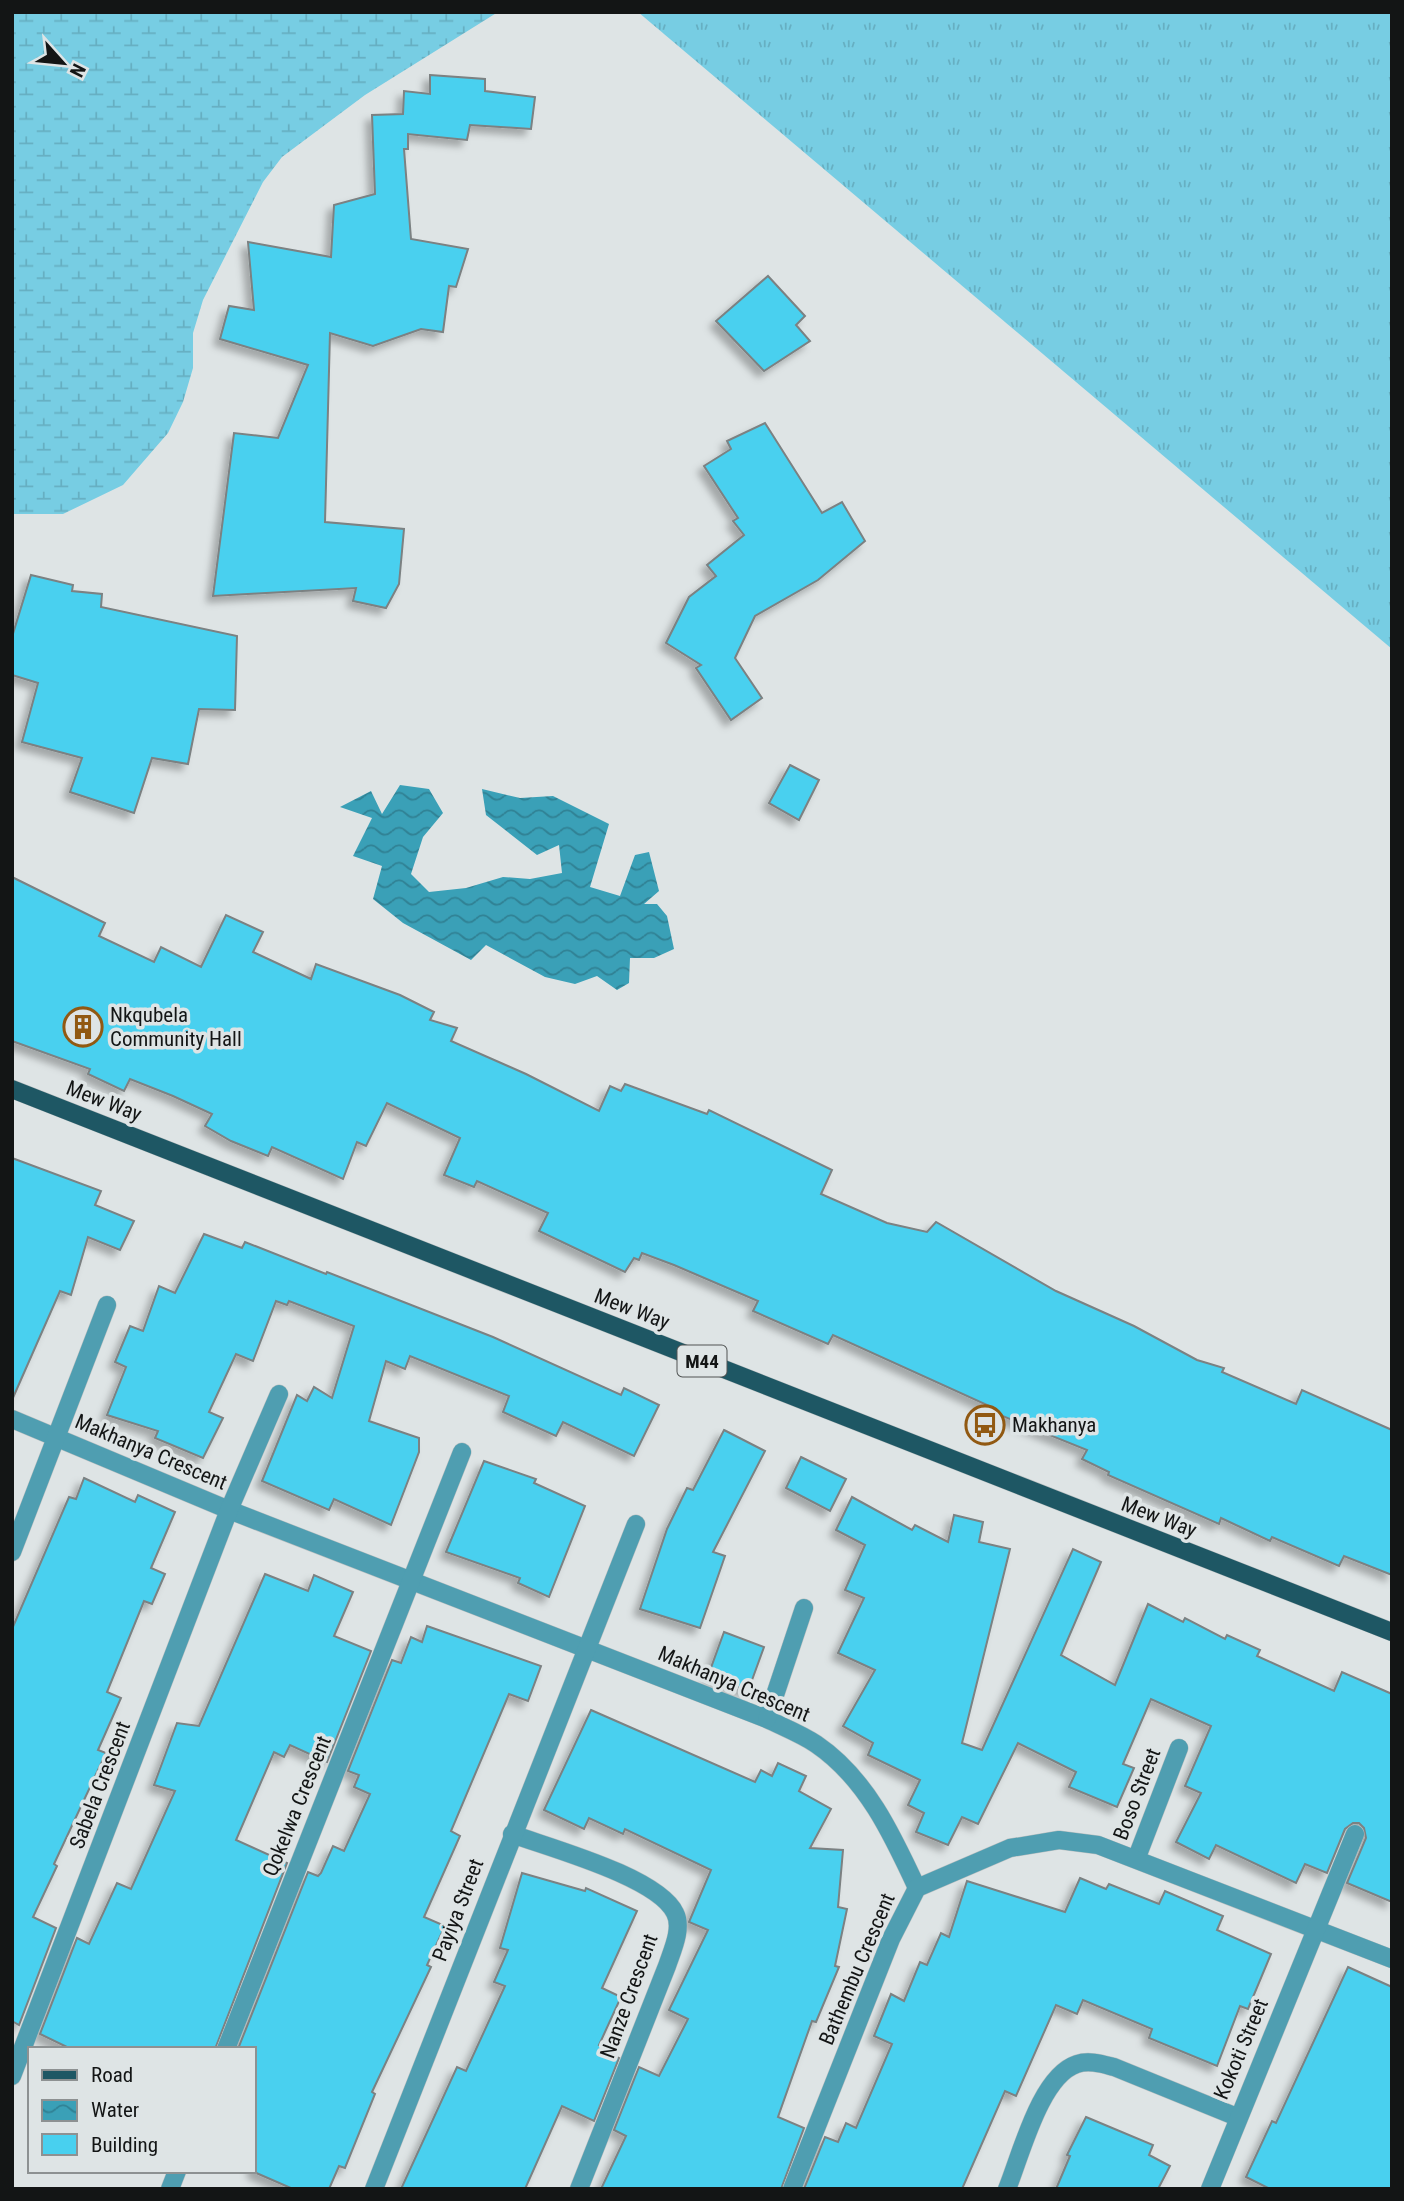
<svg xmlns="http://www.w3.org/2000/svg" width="1404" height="2201" font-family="'Roboto Condensed',sans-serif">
  <defs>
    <pattern id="grass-tufts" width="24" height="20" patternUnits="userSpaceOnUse" patternTransform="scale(1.75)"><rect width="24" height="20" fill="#77cde3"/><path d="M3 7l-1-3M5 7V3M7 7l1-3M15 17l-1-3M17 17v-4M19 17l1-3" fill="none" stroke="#66afc2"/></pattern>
    <pattern id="wetland-marsh" width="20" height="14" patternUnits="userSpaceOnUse" patternTransform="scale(1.75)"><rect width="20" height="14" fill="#77cde3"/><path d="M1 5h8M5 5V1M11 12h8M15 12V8" fill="none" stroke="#66afc2"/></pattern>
    <pattern id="water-waves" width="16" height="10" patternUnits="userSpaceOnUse" patternTransform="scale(1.75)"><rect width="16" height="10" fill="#3aa0b7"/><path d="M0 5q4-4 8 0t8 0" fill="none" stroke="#308194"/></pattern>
    <filter id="shadow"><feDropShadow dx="-6" dy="6" stdDeviation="3.5" flood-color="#0004"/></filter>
  </defs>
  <rect width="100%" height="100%" fill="#dee4e5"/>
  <path fill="url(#grass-tufts)" d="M 638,12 L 1392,12 L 1392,649 Z"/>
  <path fill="url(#wetland-marsh)" d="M 12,12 L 498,12 L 365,95 L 282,157 L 263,182 L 203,300 L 193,333 L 193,368 L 183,402 L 168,433 L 123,485 L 63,514 L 12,514 Z"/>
  <path fill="url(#water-waves)" d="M 400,785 L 429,789 L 443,813 L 423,837 L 411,874 L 429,892 L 466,888 L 503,877 L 530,879 L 562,873 L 559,845 L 537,855 L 486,815 L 482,789 L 520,798 L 553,796 L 609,824 L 590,887 L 620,896 L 635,855 L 649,852 L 659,891 L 644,904 L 657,904 L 667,916 L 674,949 L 654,958 L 630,958 L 629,983 L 617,990 L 597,976 L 575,984 L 545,977 L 486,945 L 471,960 L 403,923 L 373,899 L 382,866 L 353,856 L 372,818 L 340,807 L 371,791 L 382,814 Z"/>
  <g fill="#48d0ef" stroke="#7b8182" stroke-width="2" filter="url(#shadow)">
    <path d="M 430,75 L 485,79 L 485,91 L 535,97 L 531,129 L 470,125 L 467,140 L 408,134 L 408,149 L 404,149 L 411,239 L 468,249 L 456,287 L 449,286 L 443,332 L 421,329 L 373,346 L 330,333 L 325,522 L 404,529 L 399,584 L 386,608 L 353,601 L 356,588 L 213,596 L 234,433 L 278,438 L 308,365 L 220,339 L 229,306 L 254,310 L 248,242 L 331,257 L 334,205 L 375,194 L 372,115 L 403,114 L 404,91 L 430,94 Z"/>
    <path d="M 768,276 L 805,316 L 796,325 L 810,341 L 764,371 L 716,321 Z"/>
    <path d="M 765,423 L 822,513 L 842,502 L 865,541 L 818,580 L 755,616 L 735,658 L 762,698 L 731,720 L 696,668 L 701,665 L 666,643 L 689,597 L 716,576 L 707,565 L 744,535 L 733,521 L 738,518 L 704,466 L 731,449 L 727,441 Z"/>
    <path d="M 31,575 L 73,585 L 72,591 L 102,594 L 101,607 L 237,636 L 235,710 L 199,709 L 188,764 L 152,758 L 134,813 L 70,792 L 82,758 L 22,742 L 38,683 L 12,675 L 12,637 Z"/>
    <path d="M 790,765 L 819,780 L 799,820 L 769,803 Z"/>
    <path d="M 12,877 L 105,923 L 99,936 L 154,962 L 161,947 L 201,967 L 226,915 L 263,932 L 253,952 L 311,979 L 316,964 L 400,995 L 434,1012 L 430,1020 L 457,1028 L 451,1041 L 526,1074 L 599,1111 L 610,1086 L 621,1091 L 625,1084 L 707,1114 L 709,1110 L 832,1170 L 821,1194 L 887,1223 L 927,1232 L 936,1222 L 1056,1291 L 1134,1326 L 1197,1360 L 1224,1368 L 1222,1372 L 1296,1404 L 1302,1390 L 1392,1430 L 1392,1575 L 1344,1556 L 1339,1566 L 1272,1537 L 1270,1541 L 1221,1518 L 1219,1524 L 1108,1475 L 1109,1472 L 1082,1459 L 1087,1450 L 995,1413 L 996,1409 L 833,1335 L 828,1344 L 753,1311 L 758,1301 L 674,1265 L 642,1253 L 639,1260 L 634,1258 L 625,1272 L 539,1231 L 548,1213 L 477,1181 L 474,1187 L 444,1175 L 460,1138 L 387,1103 L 366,1146 L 357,1142 L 343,1179 L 272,1147 L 268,1156 L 231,1141 L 205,1126 L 212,1114 L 173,1096 L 130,1079 L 124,1091 L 88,1074 L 90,1069 L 12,1041 Z"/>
    <path d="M 12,1158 L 101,1191 L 95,1205 L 134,1221 L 120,1250 L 88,1237 L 71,1295 L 60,1291 L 12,1400 Z"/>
    <path d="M 204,1234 L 242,1248 L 245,1242 L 326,1274 L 327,1272 L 493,1337 L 621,1395 L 624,1388 L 659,1405 L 634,1456 L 563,1422 L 556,1436 L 503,1412 L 509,1396 L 410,1356 L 405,1369 L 386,1361 L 369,1421 L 419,1438 L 419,1452 L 406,1486 L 391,1525 L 334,1499 L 329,1510 L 262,1481 L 297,1395 L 307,1401 L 314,1387 L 332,1398 L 354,1326 L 289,1301 L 287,1305 L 276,1301 L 253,1361 L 236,1354 L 209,1412 L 223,1418 L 203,1458 L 155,1438 L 158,1431 L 107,1415 L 126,1367 L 115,1362 L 130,1326 L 143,1331 L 159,1286 L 175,1293 Z"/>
    <path d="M 724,1430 L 765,1451 L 713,1552 L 725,1556 L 700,1628 L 640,1609 L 667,1529 L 687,1488 L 693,1490 Z"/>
    <path d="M 801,1457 L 846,1479 L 830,1511 L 786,1488 Z"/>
    <path d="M 484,1461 L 536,1479 L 534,1483 L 585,1506 L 549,1597 L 518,1583 L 520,1578 L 446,1552 Z"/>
    <path d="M 84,1478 L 135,1502 L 138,1495 L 175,1512 L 151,1568 L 165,1574 L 152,1604 L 144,1601 L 107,1692 L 121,1698 L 98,1750 L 106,1753 L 54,1864 L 57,1866 L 33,1917 L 56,1928 L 19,2025 L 12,2021 L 12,1629 L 69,1497 L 76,1499 Z"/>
    <path d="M 852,1497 L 912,1530 L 915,1525 L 948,1542 L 954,1515 L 983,1522 L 979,1542 L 1010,1549 L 962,1743 L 982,1750 L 1073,1549 L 1101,1562 L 1061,1655 L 1115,1685 L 1148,1604 L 1183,1622 L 1185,1618 L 1225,1639 L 1227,1635 L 1260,1650 L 1257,1656 L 1334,1691 L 1342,1672 L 1392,1694 L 1392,1902 L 1347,1883 L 1366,1838 L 1364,1828 L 1359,1823 L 1353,1823 L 1345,1829 L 1327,1873 L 1305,1864 L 1296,1883 L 1216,1845 L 1209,1859 L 1176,1842 L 1201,1793 L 1185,1786 L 1211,1726 L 1151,1699 L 1123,1764 L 1134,1768 L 1117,1807 L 1069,1787 L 1076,1772 L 1018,1743 L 978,1824 L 962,1817 L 948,1845 L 916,1832 L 924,1813 L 908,1805 L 920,1780 L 868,1755 L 873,1743 L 843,1726 L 875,1670 L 838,1653 L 864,1598 L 845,1590 L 865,1545 L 836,1530 Z"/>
    <path d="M 265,1574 L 308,1591 L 314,1575 L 353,1592 L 334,1636 L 371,1651 L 327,1762 L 290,1745 L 284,1757 L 274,1752 L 236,1840 L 287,1863 L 215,2049 L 71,2049 L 40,2034 L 77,1938 L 89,1944 L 117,1883 L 131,1889 L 175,1791 L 154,1785 L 177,1723 L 199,1726 Z"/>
    <path d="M 427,1626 L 541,1666 L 528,1701 L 509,1694 L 451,1831 L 460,1836 L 424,1917 L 445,1926 L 427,1965 L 431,1967 L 372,2092 L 375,2094 L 345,2168 L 339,2166 L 329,2189 L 293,2189 L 254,2172 L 254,2049 L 238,2049 L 308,1872 L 318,1876 L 321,1873 L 333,1846 L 344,1851 L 370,1794 L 354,1787 L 359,1775 L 348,1771 L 392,1660 L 401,1663 L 411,1637 L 422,1642 Z"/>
    <path d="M 724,1632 L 764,1647 L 748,1691 L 708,1676 Z"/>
    <path d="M 591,1710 L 755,1782 L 761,1770 L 772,1776 L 778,1763 L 806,1776 L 799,1791 L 831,1809 L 810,1848 L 843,1850 L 838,1907 L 847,1909 L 835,1966 L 839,1967 L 816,2022 L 812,2021 L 778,2117 L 804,2128 L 781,2189 L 601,2189 L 626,2136 L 614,2130 L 639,2067 L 659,2076 L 688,2019 L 669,2010 L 708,1930 L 689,1922 L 711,1870 L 625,1829 L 623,1834 L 589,1818 L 584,1829 L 544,1810 Z"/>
    <path d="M 522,1873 L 585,1891 L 586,1888 L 637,1911 L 602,1988 L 621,1997 L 599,2045 L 605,2048 L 603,2051 L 619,2058 L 594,2121 L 562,2106 L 525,2189 L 401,2189 L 457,2067 L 466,2071 L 505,1986 L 494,1982 L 508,1950 L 500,1948 Z"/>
    <path d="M 1080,1878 L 1106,1889 L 1109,1884 L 1159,1904 L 1165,1891 L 1223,1916 L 1217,1930 L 1271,1954 L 1248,2009 L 1240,2006 L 1217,2066 L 1149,2038 L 1152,2029 L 1083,2000 L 1077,2014 L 1056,2005 L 1016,2096 L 1005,2091 L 962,2189 L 804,2189 L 825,2137 L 838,2142 L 846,2123 L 856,2128 L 892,2044 L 874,2036 L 891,1994 L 904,2001 L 920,1962 L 927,1965 L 941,1933 L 949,1937 L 967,1881 L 1065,1912 Z"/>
    <path d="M 1348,1967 L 1392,1987 L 1392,2189 L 1270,2189 L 1246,2177 L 1272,2121 L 1276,2123 Z"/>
    <path d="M 1086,2117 L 1153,2145 L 1149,2155 L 1170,2166 L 1158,2189 L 1056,2189 L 1070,2156 L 1067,2155 Z"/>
  </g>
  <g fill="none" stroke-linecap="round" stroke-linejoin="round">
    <g stroke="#b9bfc0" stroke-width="19">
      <g id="street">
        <path d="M 12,1419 L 229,1510 L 767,1719 C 783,1727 801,1734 816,1744 C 866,1778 892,1834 917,1888"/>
        <path d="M 12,1552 L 107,1305"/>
        <path d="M 767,1719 L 804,1608"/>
        <path d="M 512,1834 C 550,1848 658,1877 675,1913 C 683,1928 672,1951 667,1966 L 579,2189"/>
        <path d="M 1137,1857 L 1179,1748"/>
        <path d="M 226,2049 L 462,1452"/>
        <path d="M 12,2076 L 229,1510 L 279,1394"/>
        <path d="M 170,2189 L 177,2171"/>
        <path d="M 374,2189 L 636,1524"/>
        <path d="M 792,2189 L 891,1939 L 917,1888 L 1010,1848 L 1059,1840 L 1098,1845 L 1392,1959"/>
        <path d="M 1007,2189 C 1021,2155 1040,2076 1077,2064 C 1089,2060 1102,2064 1114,2067 L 1237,2117"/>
        <path d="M 1210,2189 L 1355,1834"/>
      </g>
    </g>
    <g stroke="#b9bfc0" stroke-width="19">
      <path id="primary" d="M 12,1089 L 1392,1632"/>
    </g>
    <use href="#street" stroke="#4f9eb1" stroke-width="18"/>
    <use href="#primary" stroke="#1e5764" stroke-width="18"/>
  </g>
  <defs>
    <g id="building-ring" transform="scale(2.0125)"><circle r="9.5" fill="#dee4e5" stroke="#915912" stroke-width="1.5"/><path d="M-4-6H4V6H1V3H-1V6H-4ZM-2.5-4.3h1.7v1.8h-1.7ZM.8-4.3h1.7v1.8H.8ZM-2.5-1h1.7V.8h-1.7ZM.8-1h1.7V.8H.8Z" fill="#915912"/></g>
    <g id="bus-ring" transform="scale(2.0125)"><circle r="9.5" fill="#dee4e5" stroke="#915912" stroke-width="1.5"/><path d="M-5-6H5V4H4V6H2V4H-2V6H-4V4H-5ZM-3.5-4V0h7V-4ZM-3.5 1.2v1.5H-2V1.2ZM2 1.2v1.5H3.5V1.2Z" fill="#915912"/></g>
  </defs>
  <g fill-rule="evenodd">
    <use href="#building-ring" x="83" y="1027"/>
    <use href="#bus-ring" x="985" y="1425"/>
  </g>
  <g text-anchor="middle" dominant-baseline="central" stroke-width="7" stroke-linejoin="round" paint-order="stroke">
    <rect fill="#dee4e5" stroke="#505353" stroke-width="2" x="677.5" y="1345.5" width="49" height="31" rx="5"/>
    <g font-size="19" font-weight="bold" fill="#131515">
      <text x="702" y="1361">M44</text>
    </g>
    <g font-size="21" fill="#131515" stroke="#dee4e5" text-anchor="start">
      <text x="110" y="1015">Nkqubela<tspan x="110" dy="24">Community Hall</tspan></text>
      <text x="1012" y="1425">Makhanya</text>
    </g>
    <g font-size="21" fill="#131515" stroke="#dee4e5">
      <text transform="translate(104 1101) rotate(21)">Mew Way</text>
      <text transform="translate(632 1309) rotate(21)">Mew Way</text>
      <text transform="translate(151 1452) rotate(23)">Makhanya Crescent</text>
      <text transform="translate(1159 1517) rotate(21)">Mew Way</text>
      <text transform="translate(734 1684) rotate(23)">Makhanya Crescent</text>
      <text transform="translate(100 1785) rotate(-69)">Sabela Crescent</text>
      <text transform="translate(1137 1794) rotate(-69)">Boso Street</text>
      <text transform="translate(297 1806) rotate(-68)">Qokelwa Crescent</text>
      <text transform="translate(458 1910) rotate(-69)">Payiya Street</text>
      <text transform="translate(857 1969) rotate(-67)">Bathembu Crescent</text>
      <text transform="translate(629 1996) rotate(-70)">Nanze Crescent</text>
      <text transform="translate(1241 2049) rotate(-67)">Kokoti Street</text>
    </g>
  </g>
  <rect width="1404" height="2201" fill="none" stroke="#131515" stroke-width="28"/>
  <rect x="28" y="2047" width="228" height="126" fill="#dee4e5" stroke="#8d9192" stroke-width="2"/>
  <rect x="42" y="2070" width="35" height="10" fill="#1e5764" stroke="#8d9192" stroke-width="2"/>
  <text x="91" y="2082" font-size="21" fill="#131515">Road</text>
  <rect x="42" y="2100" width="35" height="21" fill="url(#water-waves)" stroke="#8d9192" stroke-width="2"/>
  <text x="91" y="2117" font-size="21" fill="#131515">Water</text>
  <rect x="42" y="2134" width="35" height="21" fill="#48d0ef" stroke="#8d9192" stroke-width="2"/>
  <text x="91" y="2152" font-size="21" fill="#131515">Building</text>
  <g transform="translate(63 63) rotate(117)" stroke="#dee4e5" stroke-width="5" paint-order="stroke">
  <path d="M0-5L12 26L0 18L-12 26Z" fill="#131515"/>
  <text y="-10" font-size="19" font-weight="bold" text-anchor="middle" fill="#131515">N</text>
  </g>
</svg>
